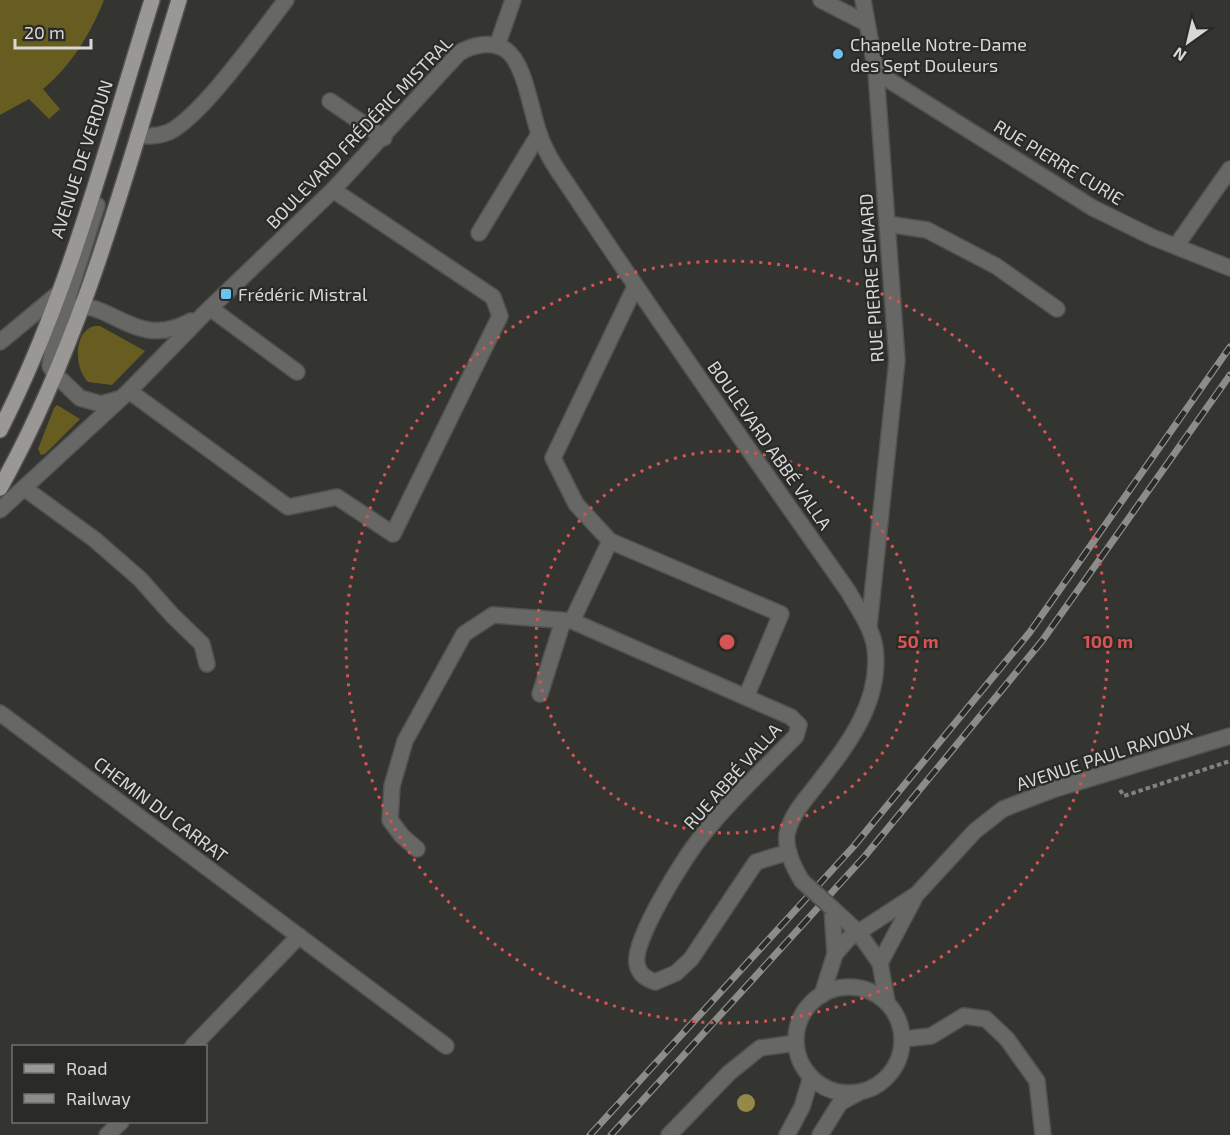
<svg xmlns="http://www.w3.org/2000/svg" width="1230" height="1135" font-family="'Exo 2',sans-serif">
  <rect width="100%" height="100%" fill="#343431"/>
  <g fill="#675d20">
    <path d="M 0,0 L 104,0 C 91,33 71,66 43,89 L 60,109 L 49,119 L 29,99 L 0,115 Z"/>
    <path d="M 94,326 L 100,326 L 145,351 L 112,385 L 88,382 C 74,368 73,332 94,326 Z"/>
    <path d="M 57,405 L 80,419 L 45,454 L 41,455 L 38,449 L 54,408 Z"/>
  </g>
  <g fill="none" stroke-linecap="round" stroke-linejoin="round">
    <g stroke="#52524f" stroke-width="18">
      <g id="minor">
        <path d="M 821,0 L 866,23"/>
        <path d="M 863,0 L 876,72 L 897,360 L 869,626"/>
        <path d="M 497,46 L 513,0"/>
        <path d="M 876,72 L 1093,208 L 1152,237 L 1230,268"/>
        <path d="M 330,101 L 384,138"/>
        <path d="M 138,135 C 149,137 159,136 169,132 C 202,116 261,32 286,0"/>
        <path d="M 97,205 L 53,346 L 50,366 L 56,375 L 80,398 L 101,404 L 119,399"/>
        <path d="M 887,224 L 927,230 L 996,266 L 1057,309"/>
        <path d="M 479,233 L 539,134"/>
        <path d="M 1176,246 L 1230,169"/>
        <path d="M 635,287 L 553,458 L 576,504 L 610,541 L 572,621 L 791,717 L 799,725 L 796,736 C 764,769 729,801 701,837 C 685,857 632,940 637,964 C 639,975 646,978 655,982 L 676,973 L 691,959 L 756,862 L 789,852"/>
        <path d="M 70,308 C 110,297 134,352 191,321"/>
        <path d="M 210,308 L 297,372"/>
        <path d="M 0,342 L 59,293"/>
        <path d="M 129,391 L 288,507 L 337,497 L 393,534 L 500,316 L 493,297 L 333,190"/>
        <path d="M 24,488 L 94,539 L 140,579 L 172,615 L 202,644 L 207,664"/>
        <path d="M 0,510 L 129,391 L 204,314 L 333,190 L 459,53 C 472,45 492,40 506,50 C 525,63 531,112 539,133 C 544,149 555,167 565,181 C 657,319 752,455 848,591 C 858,609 872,627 875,648 C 882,703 846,747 815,787 C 804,801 791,815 787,834 C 785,850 794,868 802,881"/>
        <path d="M 610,541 L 781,614 L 746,697"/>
        <path d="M 540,694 L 563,621"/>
        <path d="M 0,713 L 446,1046"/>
        <path d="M 417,849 L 402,836 L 390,820 L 392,786 L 405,741 L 464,634 L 493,615 L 572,621"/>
        <path d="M 832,908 L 858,932 L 880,963 L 887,1002"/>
        <path d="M 835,954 L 848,939 L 917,894 L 975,831 L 1003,809 L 1052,790 L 1230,736"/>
        <path d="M 880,963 L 914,899"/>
        <circle cx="849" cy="1040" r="53"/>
        <path d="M 822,995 L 835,954 L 832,908"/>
        <path d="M 903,1039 L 931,1036 L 964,1016 L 986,1019 L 1007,1039 L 1037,1081 L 1043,1135"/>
        <path d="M 193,1046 L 299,936"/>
        <path d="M 107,1135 L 121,1122"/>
        <path d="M 669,1135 L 729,1073 L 760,1048 L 796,1043"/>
        <path d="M 787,1135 L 802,1107 L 811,1077"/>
        <path d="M 820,1135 L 840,1103 L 858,1093"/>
      </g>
    </g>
    <g stroke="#52524f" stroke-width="18">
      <g id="major">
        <path d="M 0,430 C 69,295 107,144 152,0"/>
        <path d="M 0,488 C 85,336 128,166 179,0"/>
      </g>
    </g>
    <path stroke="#828280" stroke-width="4" stroke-dasharray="4.5 3" stroke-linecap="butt" d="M 1120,790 L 1124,796 L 1230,761"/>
    <use href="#minor" stroke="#676765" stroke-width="15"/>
    <use href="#major" stroke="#999896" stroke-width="15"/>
    <g stroke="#8c8c8a" stroke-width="7">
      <g id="rail">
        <path d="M 590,1135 L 854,846 L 1030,632 L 1230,347"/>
        <path d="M 611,1135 L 865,856 L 1042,641 L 1230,375"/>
      </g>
    </g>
    <use href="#rail" stroke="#2a2a27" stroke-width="4.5" stroke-dasharray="14" stroke-linecap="butt"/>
    <g stroke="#52524f" stroke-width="18" stroke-linecap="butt">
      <path id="minor-bridge" d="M 802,881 L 832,908"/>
    </g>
    <use href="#minor-bridge" stroke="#676765" stroke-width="15"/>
  </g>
  <circle fill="#948946" cx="746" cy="1103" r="9"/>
  <g fill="none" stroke="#d75454" stroke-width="3" stroke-dasharray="3 6">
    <circle cx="727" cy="642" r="191"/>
    <circle cx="727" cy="642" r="381"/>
  </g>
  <g fill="#6ac3f1" stroke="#2a2a27" stroke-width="2">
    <circle cx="838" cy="54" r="6"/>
    <rect x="220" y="288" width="12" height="12" rx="3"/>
  </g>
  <g text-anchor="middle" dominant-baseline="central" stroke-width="4.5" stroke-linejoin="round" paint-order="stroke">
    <g font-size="18" fill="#d9d8d7" stroke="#2a2a27" text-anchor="start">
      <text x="850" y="44">Chapelle Notre-Dame<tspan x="850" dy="21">des Sept Douleurs</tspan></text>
      <text x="238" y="294">Frédéric Mistral</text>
    </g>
    <g font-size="18" fill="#d9d8d7" stroke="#2a2a27">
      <text transform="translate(359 132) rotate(-46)">BOULEVARD FRÉDÉRIC MISTRAL</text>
      <text transform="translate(81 159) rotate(-72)">AVENUE DE VERDUN</text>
      <text transform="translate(1059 162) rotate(31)">RUE PIERRE CURIE</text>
      <text transform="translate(871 278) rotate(-94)">RUE PIERRE SEMARD</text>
      <text transform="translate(770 445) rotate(55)">BOULEVARD ABBÉ VALLA</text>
      <text transform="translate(1104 756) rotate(-18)">AVENUE PAUL RAVOUX</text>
      <text transform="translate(732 776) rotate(-48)">RUE ABBÉ VALLA</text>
      <text transform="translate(161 809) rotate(37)">CHEMIN DU CARRAT</text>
    </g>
  </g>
  <circle cx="727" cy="642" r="9" fill="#d75454" stroke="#2a2a27" stroke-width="3"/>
  <g font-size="18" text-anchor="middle" font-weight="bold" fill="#d75454" stroke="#2a2a27" stroke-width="4.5" stroke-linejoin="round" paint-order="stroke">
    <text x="918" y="648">50 m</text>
    <text x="1108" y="648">100 m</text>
  </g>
  <rect x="12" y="1045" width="195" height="78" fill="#2a2a27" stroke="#70706d" stroke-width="1.5"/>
  <rect x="24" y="1064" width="30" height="9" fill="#999896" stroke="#70706d" stroke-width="1.5"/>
  <text x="66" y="1075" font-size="18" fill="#d9d8d7">Road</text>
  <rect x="24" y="1094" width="30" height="9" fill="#8c8c8a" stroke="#70706d" stroke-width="1.5"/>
  <text x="66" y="1105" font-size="18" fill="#d9d8d7">Railway</text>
  <g transform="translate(1188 42) rotate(214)" stroke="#2a2a27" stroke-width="4.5" paint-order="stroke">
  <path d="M0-4.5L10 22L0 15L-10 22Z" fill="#d9d8d7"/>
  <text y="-9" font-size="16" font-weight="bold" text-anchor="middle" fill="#d9d8d7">N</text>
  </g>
  <path d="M15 39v9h76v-9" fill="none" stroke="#d9d8d7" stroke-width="3"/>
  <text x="24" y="39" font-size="18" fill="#d9d8d7" stroke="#2a2a27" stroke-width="4.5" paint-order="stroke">20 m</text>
</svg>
